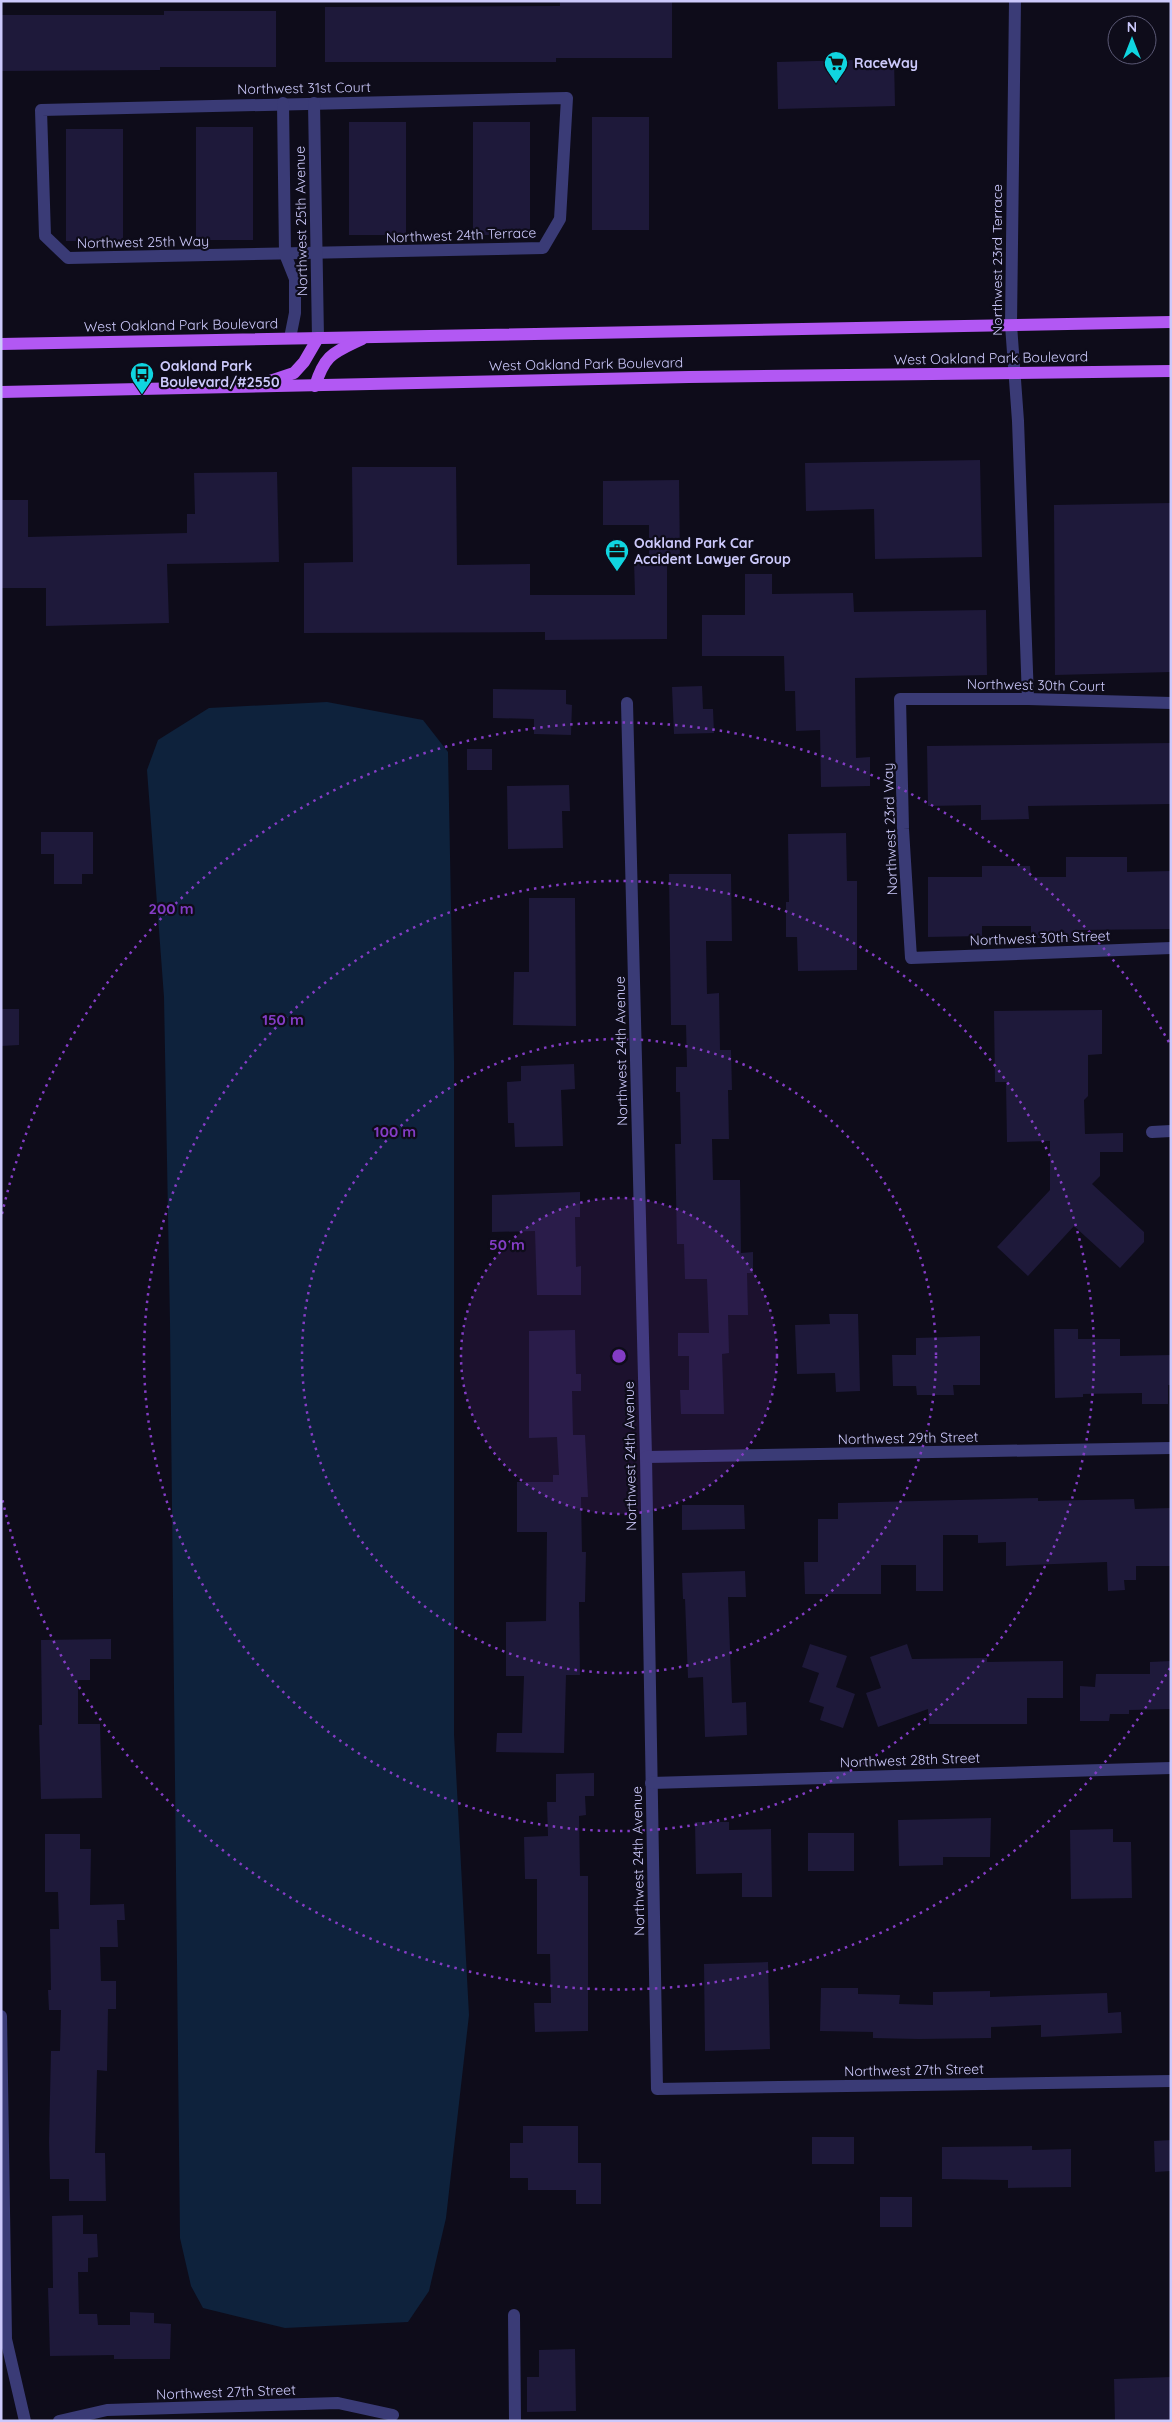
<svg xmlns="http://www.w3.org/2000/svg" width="1172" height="2422" font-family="Quicksand,sans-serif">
  <rect width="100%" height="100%" fill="#0e0c1a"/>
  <path fill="#0e223c" d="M 327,702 L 423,720 L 448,752 L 454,1061 L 454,1734 L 469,2015 L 446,2218 L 429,2291 L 408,2322 L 285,2328 L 203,2308 L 191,2286 L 180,2238 L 170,1323 L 164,997 L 147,770 L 158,740 L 209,708 Z"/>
  <g fill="#1e193a">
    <path d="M 560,2 L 672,2 L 672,58 L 556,58 L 556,62 L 325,62 L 325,7 L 560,6 Z"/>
    <path d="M 164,11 L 276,11 L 276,67 L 160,67 L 160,70 L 1,71 L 1,15 L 164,15 Z"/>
    <path d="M 894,59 L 895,106 L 778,109 L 777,62 Z"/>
    <rect x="592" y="117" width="57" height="113"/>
    <rect x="349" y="122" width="57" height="113"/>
    <rect x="473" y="122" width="57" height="113"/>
    <rect x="196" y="127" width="57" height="113"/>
    <rect x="66" y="129" width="57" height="112"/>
    <path d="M 980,460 L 982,557 L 875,559 L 874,509 L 806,511 L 805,463 Z"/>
    <path d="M 352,467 L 456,467 L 457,565 L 530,564 L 530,595 L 635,595 L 634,560 L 649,560 L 649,525 L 603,525 L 603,481 L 679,480 L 680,561 L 667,561 L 667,639 L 545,640 L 545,632 L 304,633 L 304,563 L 353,562 Z"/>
    <path d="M 277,472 L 279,562 L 167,564 L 169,623 L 46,626 L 46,588 L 1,588 L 1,500 L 28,500 L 28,537 L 187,533 L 187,514 L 195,514 L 194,473 Z"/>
    <path d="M 1171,503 L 1171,672 L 1055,675 L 1054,505 Z"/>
    <path d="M 745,574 L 772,574 L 772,594 L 853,593 L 854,612 L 986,610 L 987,675 L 855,678 L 856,758 L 870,757 L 870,786 L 821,787 L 820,730 L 796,731 L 795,691 L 785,691 L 784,656 L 702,656 L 702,615 L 745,615 Z"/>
    <path d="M 702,686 L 703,709 L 713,709 L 714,733 L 674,734 L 672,687 Z"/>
    <path d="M 493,689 L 566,690 L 566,704 L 572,705 L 571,735 L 534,734 L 534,719 L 493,718 Z"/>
    <path d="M 1171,743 L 1171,804 L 1028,806 L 1029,819 L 981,820 L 981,805 L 928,806 L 927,746 Z"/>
    <rect x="467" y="749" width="25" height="21"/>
    <path d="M 569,785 L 570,811 L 562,811 L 563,848 L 508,849 L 507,786 Z"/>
    <path d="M 41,832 L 93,832 L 93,874 L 82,874 L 82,884 L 54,884 L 54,854 L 41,854 Z"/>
    <path d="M 846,833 L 847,881 L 857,881 L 857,970 L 798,971 L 797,937 L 786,937 L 786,902 L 789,902 L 788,834 Z"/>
    <path d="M 1066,857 L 1127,857 L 1127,872 L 1171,871 L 1171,929 L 1078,930 L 1078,938 L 1031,938 L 1031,926 L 982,926 L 982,936 L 928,937 L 928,877 L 982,877 L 982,866 L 1030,866 L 1031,877 L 1066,877 Z"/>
    <path d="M 669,874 L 731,874 L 732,941 L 706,941 L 707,994 L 719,993 L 720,1050 L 731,1050 L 732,1090 L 728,1090 L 729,1139 L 712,1139 L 713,1180 L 740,1180 L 741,1253 L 753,1252 L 753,1273 L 747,1273 L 748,1315 L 728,1315 L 729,1353 L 722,1354 L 724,1414 L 681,1414 L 680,1390 L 689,1390 L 689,1356 L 678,1356 L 678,1333 L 709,1333 L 707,1279 L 685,1279 L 684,1244 L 677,1244 L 675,1144 L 681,1144 L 680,1092 L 676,1092 L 676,1067 L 687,1067 L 686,1025 L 671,1025 Z"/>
    <path d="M 529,898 L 575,898 L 576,1026 L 513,1025 L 514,972 L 529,972 Z"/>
    <path d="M 1,1009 L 19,1009 L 19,1045 L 1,1046 Z"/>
    <path d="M 1102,1010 L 1102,1054 L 1088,1055 L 1088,1096 L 1084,1100 L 1085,1134 L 1123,1133 L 1123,1152 L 1100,1152 L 1100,1176 L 1092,1184 L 1144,1232 L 1144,1242 L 1120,1268 L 1074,1226 L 1028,1276 L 997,1247 L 1050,1190 L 1050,1141 L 1007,1142 L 1006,1082 L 995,1082 L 994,1011 Z"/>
    <path d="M 574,1064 L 575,1089 L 561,1090 L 563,1146 L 515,1147 L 514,1123 L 508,1123 L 507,1082 L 521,1081 L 521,1066 Z"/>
    <path d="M 580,1192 L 580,1217 L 575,1217 L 576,1267 L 581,1266 L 581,1295 L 537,1295 L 535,1231 L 492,1232 L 492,1195 Z"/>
    <path d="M 829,1314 L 858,1314 L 860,1391 L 836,1392 L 835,1373 L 797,1374 L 795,1325 L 830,1324 Z"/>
    <path d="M 1054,1329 L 1078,1329 L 1078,1339 L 1120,1339 L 1120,1356 L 1171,1355 L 1171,1385 L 1168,1385 L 1168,1404 L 1142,1404 L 1142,1393 L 1083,1394 L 1083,1397 L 1055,1398 Z"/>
    <path d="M 575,1330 L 576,1374 L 581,1374 L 581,1391 L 572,1391 L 573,1435 L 585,1435 L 588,1497 L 581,1497 L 582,1552 L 586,1552 L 585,1602 L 579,1602 L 580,1675 L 566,1675 L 564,1753 L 496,1752 L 497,1733 L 522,1733 L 524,1676 L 506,1676 L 506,1622 L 546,1621 L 547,1532 L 517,1532 L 517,1482 L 553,1482 L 553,1475 L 559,1475 L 557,1437 L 529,1438 L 529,1331 Z"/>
    <path d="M 980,1336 L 980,1385 L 953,1385 L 954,1395 L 917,1395 L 916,1386 L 893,1386 L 892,1355 L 916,1355 L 916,1338 Z"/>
    <path d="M 1038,1498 L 1038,1501 L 1134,1499 L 1135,1509 L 1171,1508 L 1171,1566 L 1136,1566 L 1136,1580 L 1124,1580 L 1125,1590 L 1108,1591 L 1107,1562 L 1006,1566 L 1006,1542 L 978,1543 L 978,1535 L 943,1535 L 943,1591 L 916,1591 L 916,1565 L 881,1565 L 881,1594 L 805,1594 L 804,1562 L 818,1562 L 818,1519 L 838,1519 L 838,1503 Z"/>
    <path d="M 682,1505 L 744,1505 L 745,1529 L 682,1530 Z"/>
    <path d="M 745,1571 L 746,1597 L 728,1597 L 732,1703 L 746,1702 L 747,1735 L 705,1737 L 703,1677 L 688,1678 L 685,1599 L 683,1599 L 682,1573 Z"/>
    <path d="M 111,1639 L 111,1659 L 90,1659 L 90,1680 L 78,1680 L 78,1724 L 100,1724 L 102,1798 L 41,1799 L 39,1725 L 42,1725 L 41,1640 Z"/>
    <path d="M 810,1644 L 847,1656 L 836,1687 L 855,1694 L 843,1728 L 820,1720 L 824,1707 L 809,1702 L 819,1673 L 802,1667 Z"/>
    <path d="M 907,1644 L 912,1659 L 987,1658 L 987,1662 L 1063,1661 L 1063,1698 L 1027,1698 L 1027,1724 L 929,1724 L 928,1709 L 878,1727 L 866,1693 L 881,1688 L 870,1657 Z"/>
    <path d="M 1171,1661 L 1171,1709 L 1129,1710 L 1129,1714 L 1110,1714 L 1109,1721 L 1080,1721 L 1080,1686 L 1095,1687 L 1096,1674 L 1150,1674 L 1150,1662 Z"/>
    <path d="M 594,1773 L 594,1796 L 585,1796 L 586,1815 L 579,1816 L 580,1876 L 588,1876 L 588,2031 L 535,2032 L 534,2003 L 551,2003 L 550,1954 L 537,1954 L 537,1879 L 525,1879 L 524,1837 L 548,1836 L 547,1802 L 556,1802 L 556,1774 Z"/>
    <path d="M 991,1818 L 990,1857 L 943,1857 L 943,1865 L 899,1866 L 898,1820 Z"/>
    <path d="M 695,1822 L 729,1822 L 729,1830 L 771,1829 L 772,1897 L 742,1897 L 742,1873 L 696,1874 Z"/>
    <path d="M 1113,1829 L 1113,1842 L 1131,1842 L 1132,1898 L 1071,1899 L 1070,1830 Z"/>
    <rect x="808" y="1833" width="46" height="38"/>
    <path d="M 45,1834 L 80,1834 L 80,1849 L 91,1849 L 90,1905 L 124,1904 L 125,1920 L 117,1920 L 118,1947 L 100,1947 L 101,1981 L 116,1981 L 116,2009 L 108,2009 L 107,2071 L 97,2070 L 95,2153 L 105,2153 L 106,2201 L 69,2201 L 69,2179 L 50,2179 L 49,2142 L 51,2051 L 60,2051 L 61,2010 L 49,2010 L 48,1990 L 51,1990 L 50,1929 L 59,1929 L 58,1892 L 45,1892 Z"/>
    <path d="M 768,1962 L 770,2049 L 705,2051 L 704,1964 Z"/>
    <path d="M 821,1988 L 858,1988 L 858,1994 L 900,1995 L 899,2004 L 933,2005 L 933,1992 L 990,1991 L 990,1997 L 1107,1993 L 1108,2013 L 1121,2012 L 1122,2033 L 1041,2037 L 1041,2025 L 991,2027 L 991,2038 L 919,2039 L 873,2038 L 873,2032 L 820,2031 Z"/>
    <path d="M 523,2126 L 578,2126 L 578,2163 L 601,2163 L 601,2204 L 576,2204 L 576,2190 L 528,2190 L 528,2178 L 510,2178 L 510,2143 L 523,2143 Z"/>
    <rect x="812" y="2137" width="42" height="27"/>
    <path d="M 1171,2140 L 1171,2171 L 1155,2172 L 1154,2141 Z"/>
    <path d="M 1032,2146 L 1032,2150 L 1071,2149 L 1071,2187 L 1008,2188 L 1008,2180 L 942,2179 L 942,2147 Z"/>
    <rect x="880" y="2197" width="32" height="30"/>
    <path d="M 83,2215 L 83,2234 L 97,2234 L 98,2257 L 88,2258 L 88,2272 L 78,2272 L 79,2314 L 97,2314 L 98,2325 L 130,2325 L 130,2312 L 154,2313 L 154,2323 L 171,2324 L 170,2359 L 114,2359 L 114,2355 L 50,2356 L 48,2288 L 53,2288 L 52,2216 Z"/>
    <path d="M 575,2349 L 576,2411 L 527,2412 L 527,2377 L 539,2377 L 539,2350 Z"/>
    <path d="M 1171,2377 L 1171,2421 L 1115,2421 L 1114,2379 Z"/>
  </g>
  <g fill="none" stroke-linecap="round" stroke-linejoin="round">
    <g stroke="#3a3b76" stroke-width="12">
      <path d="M 1015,1 L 1011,325 L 1018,421 L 1028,699"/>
      <path d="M 567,98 L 560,219 L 543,248 L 68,258 L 45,236 L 41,110 Z"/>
      <path d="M 283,103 L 285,254 L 295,279 L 295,313 L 290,338"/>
      <path d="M 314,103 L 318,338"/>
      <path d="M 627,703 L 646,1457 L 657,2089 L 1171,2081"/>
      <path d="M 1171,703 L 1028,699 L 900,699 L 903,829 L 911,958 L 1171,948"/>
      <path d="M 1152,1132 L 1171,1131"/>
      <path d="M 646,1457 L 1171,1448"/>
      <path d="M 651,1783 L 1171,1768"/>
      <path d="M 1,2016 L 6,2339 L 25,2421"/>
      <path d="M 514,2315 L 515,2421"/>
      <path d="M 59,2421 L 107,2410 L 338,2403 L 393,2415"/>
    </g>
    <g stroke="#b258f3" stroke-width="12">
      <path d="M 1,344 L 1171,322"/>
      <path d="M 267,382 L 294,373 L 304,362 L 318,338"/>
      <path d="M 315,386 C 325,354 333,353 362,339"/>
      <path d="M 1,392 L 689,377 L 1171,371"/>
    </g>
  </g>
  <circle cx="619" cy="1356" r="158" fill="#833cc5" fill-opacity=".12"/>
  <g fill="none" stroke="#833cc5" stroke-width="2.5" stroke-dasharray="2.5 5">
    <circle cx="619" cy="1356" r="158"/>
    <circle cx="619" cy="1356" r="317"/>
    <circle cx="619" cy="1356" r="475"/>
    <path d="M1170 1668A633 633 0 0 1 2 1498M2 1214A633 633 0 0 1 1170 1044"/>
  </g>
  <defs>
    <g id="supermarket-pin" transform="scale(1.25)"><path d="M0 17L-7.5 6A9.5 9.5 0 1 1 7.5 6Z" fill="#10d5e0" stroke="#0e0c1a"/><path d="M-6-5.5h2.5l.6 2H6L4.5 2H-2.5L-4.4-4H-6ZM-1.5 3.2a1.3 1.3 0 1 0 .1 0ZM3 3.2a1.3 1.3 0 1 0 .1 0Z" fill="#111"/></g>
    <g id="bus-pin" transform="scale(1.25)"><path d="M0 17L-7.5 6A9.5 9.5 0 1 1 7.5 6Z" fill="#10d5e0" stroke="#0e0c1a"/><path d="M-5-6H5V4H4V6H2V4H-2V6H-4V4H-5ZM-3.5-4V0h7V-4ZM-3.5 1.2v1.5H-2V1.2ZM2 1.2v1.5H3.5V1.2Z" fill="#111"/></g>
    <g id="office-pin" transform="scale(1.25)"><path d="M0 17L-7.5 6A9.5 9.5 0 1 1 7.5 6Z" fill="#10d5e0" stroke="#0e0c1a"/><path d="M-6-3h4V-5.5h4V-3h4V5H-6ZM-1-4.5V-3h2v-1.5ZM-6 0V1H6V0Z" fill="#111"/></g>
  </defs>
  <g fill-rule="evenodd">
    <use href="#supermarket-pin" x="836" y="63"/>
    <use href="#bus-pin" x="142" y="374"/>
    <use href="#office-pin" x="617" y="551"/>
  </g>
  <g text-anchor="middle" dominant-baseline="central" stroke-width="4.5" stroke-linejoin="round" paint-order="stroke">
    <g font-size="14" font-weight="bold" fill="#ccc9fb" stroke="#0e0c1a" text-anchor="start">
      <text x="854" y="63">RaceWay</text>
      <text x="160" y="366">Oakland Park<tspan x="160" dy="16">Boulevard/#2550</tspan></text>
      <text x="634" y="543">Oakland Park Car<tspan x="634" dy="16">Accident Lawyer Group</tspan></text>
    </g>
    <g font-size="14" fill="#ccc9fb" stroke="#0e0c1a">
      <text transform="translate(304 88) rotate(-1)">Northwest 31st Court</text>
      <text transform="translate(301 221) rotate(-91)">Northwest 25th Avenue</text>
      <text transform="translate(461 235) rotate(-2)">Northwest 24th Terrace</text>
      <text transform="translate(143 242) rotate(-1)">Northwest 25th Way</text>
      <text transform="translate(997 260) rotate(-90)">Northwest 23rd Terrace</text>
      <text transform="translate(181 325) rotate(-1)">West Oakland Park Boulevard</text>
      <text transform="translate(991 358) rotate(-1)">West Oakland Park Boulevard</text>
      <text transform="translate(586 364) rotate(-1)">West Oakland Park Boulevard</text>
      <text transform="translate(1036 685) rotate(1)">Northwest 30th Court</text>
      <text transform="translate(890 829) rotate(-92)">Northwest 23rd Way</text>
      <text transform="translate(1040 938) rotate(-2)">Northwest 30th Street</text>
      <text transform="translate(621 1051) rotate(-91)">Northwest 24th Avenue</text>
      <text transform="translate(908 1438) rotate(-1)">Northwest 29th Street</text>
      <text transform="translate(630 1456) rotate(-91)">Northwest 24th Avenue</text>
      <text transform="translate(910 1760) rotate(-2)">Northwest 28th Street</text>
      <text transform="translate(638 1861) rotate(-91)">Northwest 24th Avenue</text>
      <text transform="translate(914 2070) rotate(-1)">Northwest 27th Street</text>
      <text transform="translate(226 2392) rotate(-2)">Northwest 27th Street</text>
    </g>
  </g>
  <circle cx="619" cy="1356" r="8" fill="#833cc5" stroke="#0e0c1a" stroke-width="2.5"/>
  <g font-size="15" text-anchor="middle" font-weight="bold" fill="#833cc5" stroke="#0e0c1a" stroke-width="4.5" stroke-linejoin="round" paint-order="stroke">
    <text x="171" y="914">200 m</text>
    <text x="283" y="1025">150 m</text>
    <text x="395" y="1137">100 m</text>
    <text x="507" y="1250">50 m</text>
  </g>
  <rect width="1172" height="2422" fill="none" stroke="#ccc9fb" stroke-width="5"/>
  <g transform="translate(1132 40)"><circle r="24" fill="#0e0c1a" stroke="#5a5874"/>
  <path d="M0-4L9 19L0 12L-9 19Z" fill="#10d5e0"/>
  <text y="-8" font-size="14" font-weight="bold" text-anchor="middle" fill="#ccc9fb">N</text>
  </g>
</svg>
